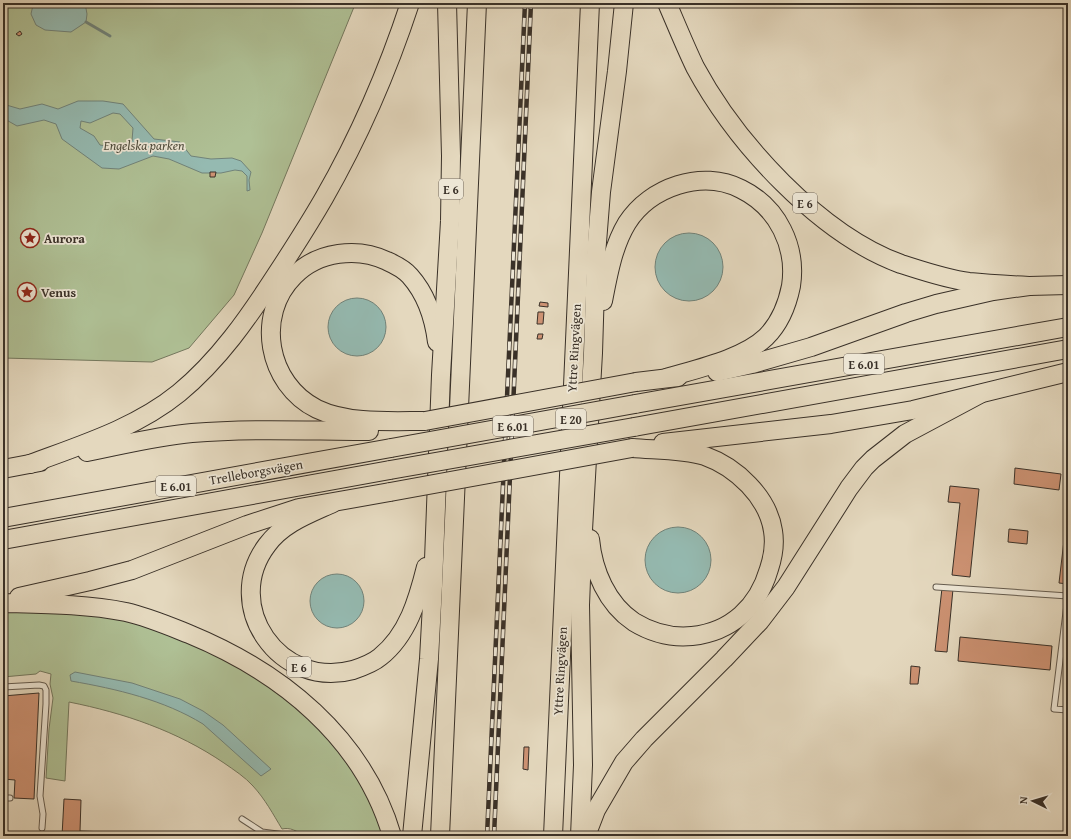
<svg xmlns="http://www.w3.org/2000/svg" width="1071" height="839" font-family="'Gentium Book Plus',serif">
  <rect width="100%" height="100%" fill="#e4d8be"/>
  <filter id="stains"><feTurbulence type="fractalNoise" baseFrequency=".005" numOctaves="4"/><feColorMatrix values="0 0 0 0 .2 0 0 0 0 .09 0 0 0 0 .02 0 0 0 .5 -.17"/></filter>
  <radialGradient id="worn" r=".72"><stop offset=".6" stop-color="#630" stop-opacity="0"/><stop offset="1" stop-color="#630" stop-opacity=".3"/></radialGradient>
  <g fill="#afc095" stroke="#74785e">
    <path d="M 3,3 L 285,3 L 354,7 L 262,233 L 234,295 L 189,348 L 152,362 L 3,358 Z"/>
    <path d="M 3,608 L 15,608 L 126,619 L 228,658 L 306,711 L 345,754 L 387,836 L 304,836 C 297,831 290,827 282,829 C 273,814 265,799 253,786 C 245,777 234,770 224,763 C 177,731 124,713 69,702 L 65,781 L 46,778 L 49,729 L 53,698 L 50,684 L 51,674 L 40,671 L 36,674 L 3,677 Z"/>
  </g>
  <g fill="#95bab1" stroke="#71837a" fill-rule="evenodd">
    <path d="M 36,3 L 85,3 L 87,14 L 86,22 L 71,32 L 45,30 L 36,25 L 31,14 L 33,5 Z"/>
    <path d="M 78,101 L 103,101 L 123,104 L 154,139 L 180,142 L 191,156 L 211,159 L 232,158 L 241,161 L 251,172 L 249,180 L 250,190 L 247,191 L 247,176 L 242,171 L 235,170 L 221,173 L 202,173 L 169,159 L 153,156 L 119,169 L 102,168 L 62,139 L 56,124 L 44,120 L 17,126 L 3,118 L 3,104 L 20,109 L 42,104 L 58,109 ZM 113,113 L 120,114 L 133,128 L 132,141 C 120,148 113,147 100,145 L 94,136 L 80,128 L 81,121 L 90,123 Z"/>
    <circle cx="689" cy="267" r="34"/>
    <circle cx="357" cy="327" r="29"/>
    <circle cx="678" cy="560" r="33"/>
    <circle cx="337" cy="601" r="27"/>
    <path d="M 75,672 L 132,683 L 180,699 L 203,711 L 223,725 L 271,769 L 261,776 L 203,724 C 164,700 117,689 71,681 L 70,675 Z"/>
  </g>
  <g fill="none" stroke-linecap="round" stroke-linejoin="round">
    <path stroke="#71837a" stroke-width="3" d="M 86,22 L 110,36"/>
  </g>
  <g fill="#cd9273" stroke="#3a3128">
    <path d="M 20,31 L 22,34 L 19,36 L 16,34 Z"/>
    <path d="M 210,172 L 216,172 L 215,177 L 210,177 Z"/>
    <path d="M 540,302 L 548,303 L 548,307 L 539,306 Z"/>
    <path d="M 538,312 L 544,312 L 543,324 L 537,324 Z"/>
    <path d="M 538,334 L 543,334 L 542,339 L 537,339 Z"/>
    <path d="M 1015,468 L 1061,474 L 1059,490 L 1014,484 Z"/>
    <path d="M 950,486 L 979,489 L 970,577 L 952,575 L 960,503 L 948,502 Z"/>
    <path d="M 1068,506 L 1068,584 L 1059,583 Z"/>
    <path d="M 1009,529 L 1028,531 L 1027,544 L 1008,542 Z"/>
    <path d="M 942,588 L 953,589 L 947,652 L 935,651 Z"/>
    <path d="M 1068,636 L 1068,654 L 1066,654 Z"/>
    <path d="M 960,637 L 1052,646 L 1050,670 L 958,661 Z"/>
    <path d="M 911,666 L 920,667 L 918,684 L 910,684 Z"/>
    <path d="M 39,693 L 34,799 L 14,798 L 15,780 L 3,779 L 3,696 Z"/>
    <path d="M 524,747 L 529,747 L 528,770 L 523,769 Z"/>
    <path d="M 64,799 L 81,800 L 80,831 L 134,833 L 134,836 L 62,836 Z"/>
  </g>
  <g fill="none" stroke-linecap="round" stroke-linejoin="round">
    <g stroke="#645b4e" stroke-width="7">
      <g id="service">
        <path d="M 936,587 L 1068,596 L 1054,709 L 1068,710"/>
        <path d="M 3,687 L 39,685 L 44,686 L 46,690 L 46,704 L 40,796 L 43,814 L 42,828"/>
        <path d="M 3,798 L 10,798"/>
        <path d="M 242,819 L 262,832 L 293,836"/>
      </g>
    </g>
    <g stroke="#3a3128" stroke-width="20">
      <g id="motorway">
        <path d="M 667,3 C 676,24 685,46 695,67 C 736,143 819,234 901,264 C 923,271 946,279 969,282 C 989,284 1009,285 1029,286"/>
        <path d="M 603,301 C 608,275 613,246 627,223 C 650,187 702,169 741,189 C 778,207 797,247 791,286 C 787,306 780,323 766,337 C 743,359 696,369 666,378"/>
        <path d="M 717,372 L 752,364 L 811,347 L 906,313 L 936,304 L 993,291 L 1029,286 L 1068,285"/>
        <path d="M 636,382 L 678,377"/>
        <path d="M 635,404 L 1068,327"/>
        <path d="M 425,421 C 392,421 348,424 317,409 C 267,384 255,315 294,276 C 318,251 358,247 387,261 C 396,265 404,269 410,276 C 426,294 434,318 437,342"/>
        <path d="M 634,427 L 1068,349"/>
        <path d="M 663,443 L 831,424 L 913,410 L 1068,372"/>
        <path d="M 87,452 C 122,445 157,436 192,433 C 251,428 310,431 369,431"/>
        <path d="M 30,464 C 81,445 136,428 179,393 C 219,360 248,318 276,275 C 293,249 309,224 324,198 C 359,137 388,70 410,3"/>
        <path d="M 3,469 L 40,462"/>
        <path d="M 333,503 C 309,514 283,523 267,545 C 221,606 280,690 353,670 C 362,667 373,663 380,657 C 408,635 418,599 426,567"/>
        <path d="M 3,518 L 391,448"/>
        <path d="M 590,539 C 593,571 607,604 634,622 C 652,633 671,638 692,636 C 731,632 758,607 769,569 C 773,557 775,543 773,531 C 768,497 736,467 705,456 C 683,449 655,450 632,448"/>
        <path d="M 3,540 L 390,470"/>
        <path d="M 19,597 L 90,581 L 132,570 L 247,525 L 299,508 L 390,492"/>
        <path d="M 3,603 C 44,604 86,604 126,612 C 148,617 169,626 189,634 C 281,672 363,737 392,836"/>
        <path d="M 412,836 L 429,659 L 433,586 L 441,375 L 450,221 L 451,156 L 447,3"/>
        <path d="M 440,836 L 477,3"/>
        <path d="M 553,836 L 590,3"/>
        <path d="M 580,836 L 583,765 L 580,605 L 583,530 L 593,353 L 596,255 L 601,192 L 617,71 L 624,3"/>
        <path d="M 586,836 L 596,810 L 624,762 L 644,739 L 724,659 L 760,621 L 786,587 L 849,488 L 864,468 L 873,459 L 905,434 L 980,394"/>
      </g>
    </g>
    <use href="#service" stroke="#ede6d5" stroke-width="5"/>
    <use href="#motorway" stroke="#e4d8be" stroke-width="18"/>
    <g stroke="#3a3128" stroke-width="4.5">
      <g id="rail">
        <path d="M 487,836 L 525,3"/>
        <path d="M 494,836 L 531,3"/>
      </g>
    </g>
    <use href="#rail" stroke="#ede6d5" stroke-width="3" stroke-dasharray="9" stroke-linecap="butt"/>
    <g stroke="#3a3128" stroke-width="20" stroke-linecap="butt">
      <g id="motorway-bridge">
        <path d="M 425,421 L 636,382"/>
        <path d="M 391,448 L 635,404"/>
        <path d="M 390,470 L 634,427"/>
        <path d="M 390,492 L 632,448"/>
      </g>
    </g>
    <use href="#motorway-bridge" stroke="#e4d8be" stroke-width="18"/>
  </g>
  <defs>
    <g id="sight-ring" transform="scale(1)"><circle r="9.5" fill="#ede6d5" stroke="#8f2418" stroke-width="1.5"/><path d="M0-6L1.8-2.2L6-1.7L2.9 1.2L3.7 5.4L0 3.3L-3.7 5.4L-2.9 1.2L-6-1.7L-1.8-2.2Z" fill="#8f2418"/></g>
  </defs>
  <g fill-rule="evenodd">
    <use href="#sight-ring" x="30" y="238"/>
    <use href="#sight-ring" x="27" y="292"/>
  </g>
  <g text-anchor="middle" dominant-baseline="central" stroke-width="3.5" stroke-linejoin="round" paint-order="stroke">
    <g fill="#ede6d5" stroke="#70675c" stroke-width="1">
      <rect x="439" y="179" width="24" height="20" rx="3"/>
      <rect x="793" y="193" width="24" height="20" rx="3"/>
      <rect x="844" y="354" width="40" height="20" rx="3"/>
      <rect x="556" y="409" width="30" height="20" rx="3"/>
      <rect x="493" y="416" width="40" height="20" rx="3"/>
      <rect x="156" y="476" width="40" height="20" rx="3"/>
      <rect x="287" y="657" width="24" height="20" rx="3"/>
    </g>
    <g font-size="12" font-weight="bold" fill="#3a3128">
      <text x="451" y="189">E 6</text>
      <text x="805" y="203">E 6</text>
      <text x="864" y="364">E 6.01</text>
      <text x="571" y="419">E 20</text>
      <text x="513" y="426">E 6.01</text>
      <text x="176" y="486">E 6.01</text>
      <text x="299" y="667">E 6</text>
    </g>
    <g font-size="13" font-style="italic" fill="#514e3e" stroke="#ede6d5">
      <text x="144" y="145">Engelska parken</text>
    </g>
    <g font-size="13" font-weight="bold" fill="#3a3128" stroke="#ede6d5" text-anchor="start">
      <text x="44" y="238">Aurora</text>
      <text x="41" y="292">Venus</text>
    </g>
    <g font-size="13" fill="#3a3128" stroke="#ede6d5">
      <text transform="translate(574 348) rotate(-87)">Yttre Ringvägen</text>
      <text transform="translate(256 472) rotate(-10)">Trelleborgsvägen</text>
      <text transform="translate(560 671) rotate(-87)">Yttre Ringvägen</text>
    </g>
  </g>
  <rect width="1071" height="839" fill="none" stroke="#e4d8be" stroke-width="16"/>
  <rect x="4" y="4" width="1063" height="831" fill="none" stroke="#3a3128" stroke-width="2"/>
  <rect x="8" y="8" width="1055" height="823" fill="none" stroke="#3a3128"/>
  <g transform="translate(1033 801) rotate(275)" stroke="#ede6d5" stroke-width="3" paint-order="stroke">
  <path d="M0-3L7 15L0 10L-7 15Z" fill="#3a3128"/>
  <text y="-6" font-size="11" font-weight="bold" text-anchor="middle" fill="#3a3128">N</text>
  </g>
  <rect width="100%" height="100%" filter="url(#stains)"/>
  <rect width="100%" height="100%" fill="url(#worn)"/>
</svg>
